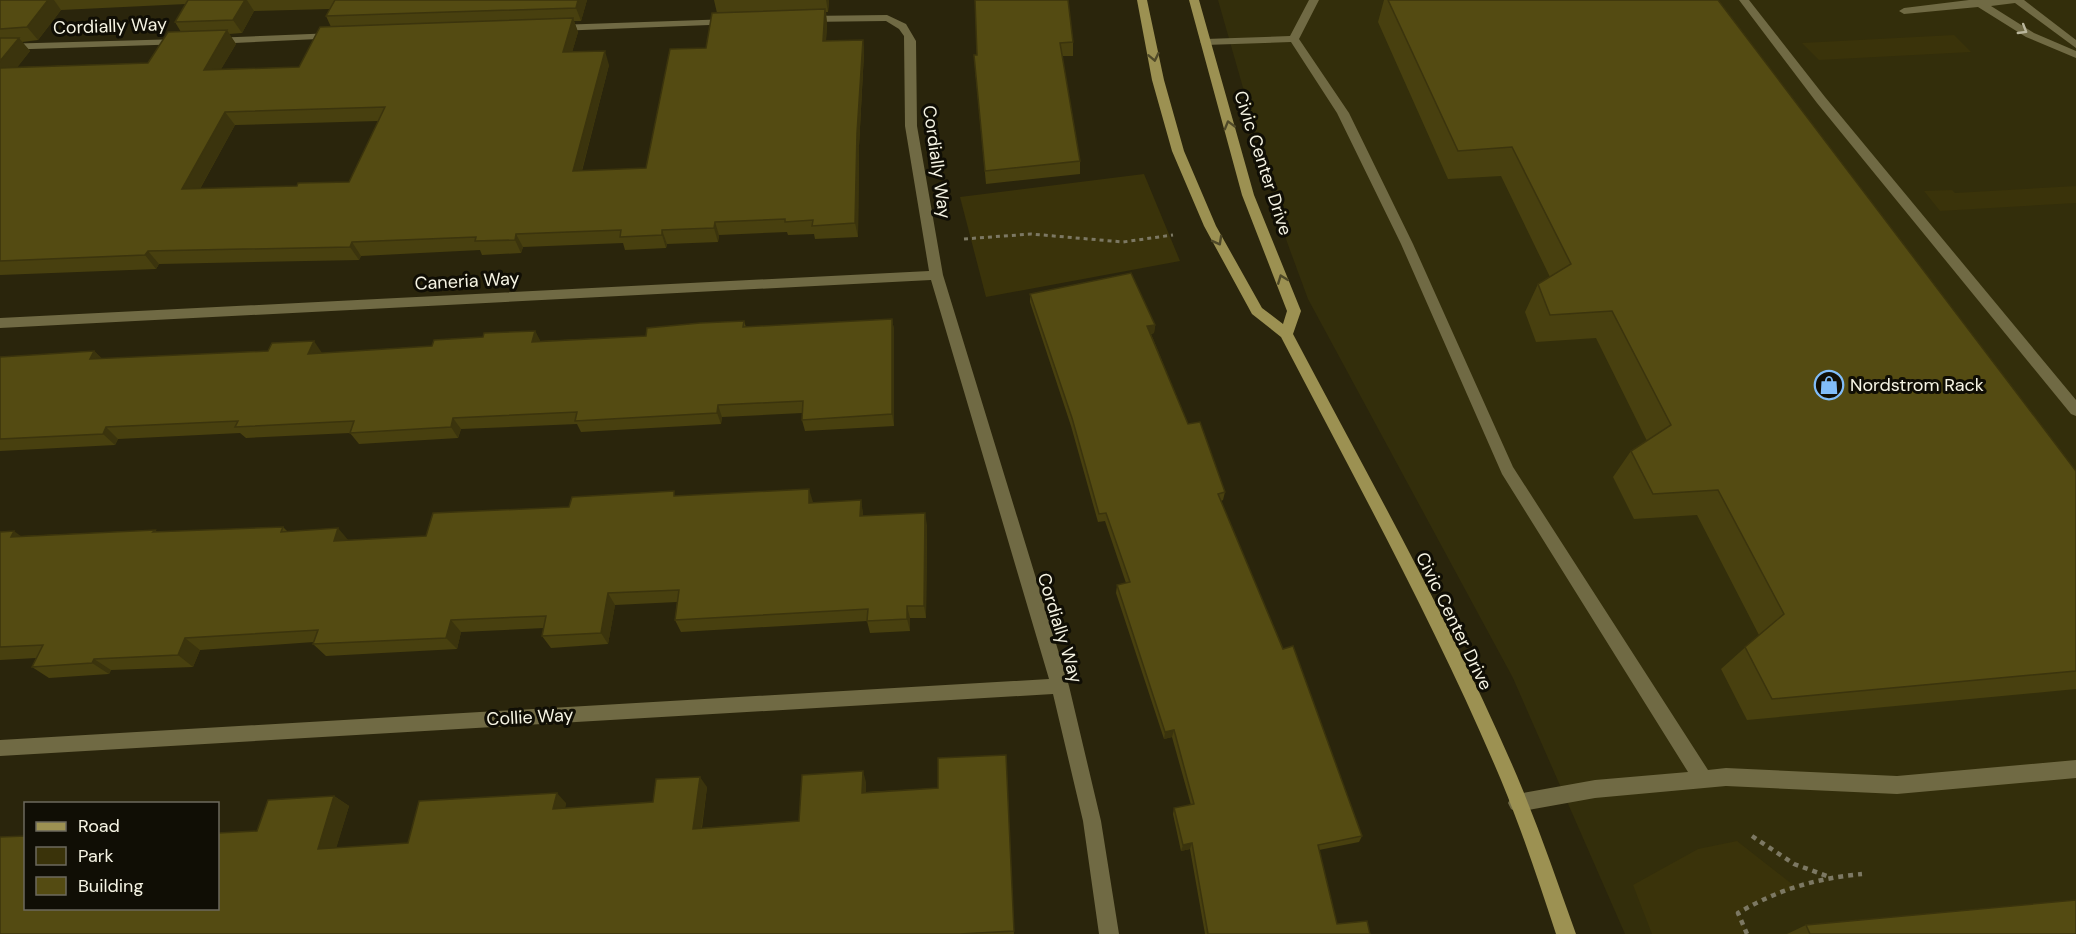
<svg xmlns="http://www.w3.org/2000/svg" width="2076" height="934" font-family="'DM Sans',sans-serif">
  <rect width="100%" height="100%" fill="#2a250c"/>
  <path fill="#332e0b" d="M 1218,0 L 2076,0 L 2076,934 L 1625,934 L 1513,678 L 1308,299 L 1287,242 Z"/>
  <g fill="#3a330a">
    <path d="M 1954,35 L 1971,52 L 1819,60 L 1802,43 Z"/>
    <path d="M 1144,174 L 1180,261 L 986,297 L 960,197 Z"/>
    <path d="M 2076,186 L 2076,203 L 1940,211 L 1924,191 L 1952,190 L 1955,193 Z"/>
    <path d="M 1737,841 L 1797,888 L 1755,902 L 1739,913 L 1747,934 L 1652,934 L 1633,885 L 1698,849 Z"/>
  </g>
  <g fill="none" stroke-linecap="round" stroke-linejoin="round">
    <path stroke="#7c7863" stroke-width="3" stroke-dasharray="4 4" stroke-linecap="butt" d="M 964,239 L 1031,234 L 1123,242 L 1173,235"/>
    <g stroke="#7c7863" stroke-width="4.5" stroke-dasharray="5 5" stroke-linecap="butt">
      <path d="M 1752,836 L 1794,864 L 1827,876"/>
      <path d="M 1747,934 L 1738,913 C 1777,890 1817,878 1862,874"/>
    </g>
    <g fill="#706a44" fill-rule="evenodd">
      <path d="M 1309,0 L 1319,0 L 1299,39 L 1349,113 L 1413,244 L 1513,467 L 1708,770 L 1726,768 L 1897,776 L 2076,760 L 2076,778 L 1897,794 L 1726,786 L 1595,798 L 1517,812 L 1511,809 L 1508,803 L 1511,797 L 1517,794 L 1595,780 L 1688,772 L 1502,474 L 1401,244 L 1337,113 L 1291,42 L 1205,45 L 1200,42 L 1205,39 L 1290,36 Z"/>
      <path d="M 1739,0 L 1749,0 L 1825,97 L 2076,400 L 2076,416 L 2071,414 L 1817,103 Z"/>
      <path d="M 1969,0 L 2024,0 L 2076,40 L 2076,48 L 2015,3 L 1991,6 L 2034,33 L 2076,51 L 2076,58 L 2026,37 L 1978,7 L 1904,14 L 1899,11 L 1904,8 Z"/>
    </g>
    <g fill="#706a44" fill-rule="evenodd">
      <path d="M 887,15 L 906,24 L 916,41 L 917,126 L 943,275 L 1069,686 L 1101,821 L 1119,934 L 1099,934 L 1083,821 L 1053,694 L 0,756 L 0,740 L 1049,679 L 931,280 L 0,328 L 0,318 L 929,271 L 905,126 L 904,36 L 899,29 L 886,21 L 806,22 L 801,19 L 806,16 Z"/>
      <path d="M 731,19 L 736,22 L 735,24 L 557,31 L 552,28 L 557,25 Z"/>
      <path d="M 335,33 L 340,36 L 339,38 L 212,44 L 207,41 L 212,38 Z"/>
      <path d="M 182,39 L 186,40 L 186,44 L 0,50 L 0,44 Z"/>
    </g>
    <path fill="#9c9152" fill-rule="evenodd" d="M 1137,0 L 1147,0 L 1164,80 L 1184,151 L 1216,226 L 1262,308 L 1283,324 L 1287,311 L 1242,195 L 1189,0 L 1199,0 L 1254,195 L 1301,311 L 1293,334 C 1370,480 1452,624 1517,776 C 1539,828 1557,881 1576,934 L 1556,934 C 1539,882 1522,831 1501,780 C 1437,628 1357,483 1281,337 L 1252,314 L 1204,226 L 1172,151 L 1152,80 Z"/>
  </g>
  <g fill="#48400f" fill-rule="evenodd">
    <path d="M 0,0 L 587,0 L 581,21 L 574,21 L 578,32 L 572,52 L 609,65 L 582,171 L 646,168 L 706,48 L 717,13 L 714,0 L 829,0 L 828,12 L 826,12 L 827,23 L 826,41 L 863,40 L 864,53 L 859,146 L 858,237 L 815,239 L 814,234 L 788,235 L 787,232 L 719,235 L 718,242 L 667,244 L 666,248 L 625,250 L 623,243 L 523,247 L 521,253 L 482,255 L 480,250 L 361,256 L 359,260 L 159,264 L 156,269 L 0,275 ZM 186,4 L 175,22 L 181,32 L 148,63 L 17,67 L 30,51 L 22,42 L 38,40 L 61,10 ZM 330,9 L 326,16 L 331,27 L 299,67 L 221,69 L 236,44 L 229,34 L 242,33 L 254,11 ZM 378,121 L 349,182 L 297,186 L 200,189 L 235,125 Z"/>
    <path d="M 975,0 L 1073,42 L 1073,56 L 1062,56 L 1080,161 L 1080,174 L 986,184 L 975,69 L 974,55 L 977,55 Z"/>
    <path d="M 1384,0 L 1718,0 L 2076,471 L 2076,689 L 1747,720 L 1721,669 L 1759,635 L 1697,515 L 1634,519 L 1613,477 L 1631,451 L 1647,441 L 1596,338 L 1536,342 L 1525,312 L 1538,284 L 1550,277 L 1501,176 L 1448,179 L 1378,22 Z"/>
    <path d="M 1030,294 L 1155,325 L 1154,333 L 1151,334 L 1188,424 L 1225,492 L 1223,500 L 1221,501 L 1362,836 L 1359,842 L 1319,850 L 1337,924 L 1370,934 L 1205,934 L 1190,849 L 1181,851 L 1173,814 L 1174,808 L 1191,805 L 1172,737 L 1164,739 L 1116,593 L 1117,585 L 1126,583 L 1105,521 L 1098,522 L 1071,426 L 1030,302 Z"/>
    <path d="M 892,319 L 894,330 L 894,426 L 805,431 L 802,420 L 802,413 L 722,417 L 721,424 L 581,432 L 577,424 L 461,429 L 458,438 L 359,444 L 350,433 L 246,438 L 240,433 L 118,439 L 115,445 L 0,451 L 0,357 L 94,351 L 102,359 L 322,353 L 432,346 L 483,337 L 535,331 L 540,341 L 646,336 L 744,321 L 746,327 Z"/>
    <path d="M 676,496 L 813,502 L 813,503 L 861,500 L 863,516 L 927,525 L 926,618 L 910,618 L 910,631 L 870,633 L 867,621 L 681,632 L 675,620 L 677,602 L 615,605 L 608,644 L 551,648 L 542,636 L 544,628 L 461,632 L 457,649 L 326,656 L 313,644 L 314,642 L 200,650 L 193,667 L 111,670 L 109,674 L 49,678 L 32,667 L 36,658 L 0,660 L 0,532 L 21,536 L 155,530 L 158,532 L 283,527 L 287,531 L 349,540 L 426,536 L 569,507 Z"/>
    <path d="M 1006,755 L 1014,934 L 0,934 L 26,909 L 257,831 L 334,796 L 349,806 L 336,848 L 408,843 L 566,803 L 565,808 L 653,802 L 707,787 L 702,828 L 799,821 L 866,782 L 866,792 L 938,788 Z"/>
    <path d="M 1806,925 L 2076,934 L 1787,934 Z"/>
  </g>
  <g fill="#3b340d">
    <path d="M 48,0 L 54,0 L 61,10 L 38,40 L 27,27 Z"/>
    <path d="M 245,0 L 247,0 L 254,11 L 242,33 L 233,20 Z"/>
    <path d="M 578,0 L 587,0 L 581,21 L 576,8 Z"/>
    <path d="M 826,0 L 829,0 L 828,12 Z"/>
    <path d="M 825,9 L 827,23 L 825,55 L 823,41 Z"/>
    <path d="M 573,18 L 578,32 L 568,66 L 563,52 Z"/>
    <path d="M 227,30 L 236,44 L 213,83 L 204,70 Z"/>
    <path d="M 19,38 L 30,51 L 6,82 L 0,75 L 0,61 Z"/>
    <path d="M 863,40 L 864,53 L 859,146 L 858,237 L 855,223 L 857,133 Z"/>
    <path d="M 605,51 L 609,65 L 578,185 L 573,171 Z"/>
    <path d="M 225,112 L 235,125 L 192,203 L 182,189 Z"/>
    <path d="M 715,222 L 719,235 L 718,242 L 714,228 Z"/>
    <path d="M 662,230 L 667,244 L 666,248 L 662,235 Z"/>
    <path d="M 516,234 L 523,247 L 521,253 L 515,240 Z"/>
    <path d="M 352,242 L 361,256 L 359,260 L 350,247 Z"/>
    <path d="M 148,251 L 159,264 L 156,269 L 145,255 Z"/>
    <path d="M 892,319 L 894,330 L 894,426 L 892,414 Z"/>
    <path d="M 1155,325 L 1154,333 L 1146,335 L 1147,326 Z"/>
    <path d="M 535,331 L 541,342 L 532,342 Z"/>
    <path d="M 314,341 L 322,353 L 308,354 Z"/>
    <path d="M 94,351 L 106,362 L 90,359 Z"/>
    <path d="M 718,405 L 722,417 L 721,424 L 717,413 Z"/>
    <path d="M 453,418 L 461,429 L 458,438 L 451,427 Z"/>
    <path d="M 106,427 L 118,439 L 115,445 L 103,434 Z"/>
    <path d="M 809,489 L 813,502 L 812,516 L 809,503 Z"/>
    <path d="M 861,500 L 863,513 L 863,528 L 860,516 Z"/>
    <path d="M 925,513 L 927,525 L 926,618 L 924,606 Z"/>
    <path d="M 338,528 L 349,541 L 334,541 Z"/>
    <path d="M 14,531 L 30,543 L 11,537 Z"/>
    <path d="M 608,593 L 615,605 L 608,644 L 601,633 Z"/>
    <path d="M 907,606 L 910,618 L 910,631 L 907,619 Z"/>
    <path d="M 451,620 L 461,632 L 457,649 L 446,638 Z"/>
    <path d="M 185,638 L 200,650 L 193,667 L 178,655 Z"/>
    <path d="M 94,659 L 111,670 L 109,674 L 92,663 Z"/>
    <path d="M 1174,730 L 1172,737 L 1164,739 L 1165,732 Z"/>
    <path d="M 863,771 L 866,782 L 866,803 L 862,793 Z"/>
    <path d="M 700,777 L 707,787 L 700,838 L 693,829 Z"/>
    <path d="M 557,793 L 566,803 L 563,819 L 553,809 Z"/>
    <path d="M 334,796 L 349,806 L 333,859 L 318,849 Z"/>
    <path d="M 1192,843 L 1190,849 L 1181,851 L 1183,845 Z"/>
  </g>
  <g fill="#544b12" stroke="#3b340d" stroke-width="1.5" fill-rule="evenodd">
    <path d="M 0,0 L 48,0 L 27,27 L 0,29 Z"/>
    <path d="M 188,0 L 245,0 L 233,20 L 175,22 Z"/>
    <path d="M 335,0 L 578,0 L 576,8 L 326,16 Z"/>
    <path d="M 975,0 L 1068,0 L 1073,42 L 1060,43 L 1080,161 L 985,171 L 974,55 L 977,55 Z"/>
    <path d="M 1388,0 L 1718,0 L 2076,471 L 2076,671 L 1772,699 L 1745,647 L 1784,614 L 1718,490 L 1653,494 L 1631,451 L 1671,425 L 1612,311 L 1550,315 L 1538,284 L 1571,264 L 1512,147 L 1458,151 Z"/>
    <path d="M 825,9 L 823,41 L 863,40 L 857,133 L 855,223 L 812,226 L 813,220 L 785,222 L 785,219 L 715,222 L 714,228 L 662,230 L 662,235 L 620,237 L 621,230 L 516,234 L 515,240 L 475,241 L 476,237 L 352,242 L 350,247 L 148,251 L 145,255 L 0,261 L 0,68 L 148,63 L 168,32 L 227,30 L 204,70 L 299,67 L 320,27 L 573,18 L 563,52 L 605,51 L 573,171 L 646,168 L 670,49 L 706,48 L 712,13 ZM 385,107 L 349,182 L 298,183 L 297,186 L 182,189 L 225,112 Z"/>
    <path d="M 0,38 L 19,38 L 0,61 Z"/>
    <path d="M 1131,273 L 1155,325 L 1147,326 L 1188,424 L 1200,422 L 1225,492 L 1218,494 L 1283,649 L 1293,646 L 1362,836 L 1318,845 L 1337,924 L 1367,921 L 1370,934 L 1208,934 L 1192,843 L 1183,845 L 1174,808 L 1194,804 L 1174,730 L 1165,732 L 1117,585 L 1130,582 L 1106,513 L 1099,514 L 1072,418 L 1030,294 Z"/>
    <path d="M 892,319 L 892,414 L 802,420 L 803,401 L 718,405 L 717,413 L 575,421 L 577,412 L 453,418 L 451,427 L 350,433 L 354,421 L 235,427 L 238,421 L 106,427 L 103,434 L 0,439 L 0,357 L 94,351 L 90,359 L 268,351 L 272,343 L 314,341 L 308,354 L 432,346 L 434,340 L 483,337 L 484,333 L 535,331 L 532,342 L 646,336 L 647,328 L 700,323 L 744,321 L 743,327 Z"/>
    <path d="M 809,489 L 809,503 L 861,500 L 860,516 L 925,513 L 924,606 L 907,606 L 907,619 L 867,621 L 868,609 L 675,620 L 679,590 L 608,593 L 601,633 L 542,636 L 546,616 L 451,620 L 446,638 L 313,644 L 318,630 L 185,638 L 178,655 L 94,659 L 92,663 L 32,667 L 43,645 L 0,647 L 0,532 L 14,531 L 11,537 L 155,530 L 153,532 L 283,527 L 281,532 L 338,528 L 334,541 L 426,536 L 433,513 L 569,507 L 572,497 L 674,491 L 674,496 Z"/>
    <path d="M 1006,755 L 1014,931 L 960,934 L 0,934 L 0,837 L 26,836 L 26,909 L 218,909 L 218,833 L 257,831 L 268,800 L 334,796 L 318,849 L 408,843 L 419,801 L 557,793 L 553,809 L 653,802 L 656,779 L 700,777 L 693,829 L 799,821 L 802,775 L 863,771 L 862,793 L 938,788 L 938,758 Z"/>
    <path d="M 2076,900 L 2076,934 L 1810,934 L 1806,925 Z"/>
  </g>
  <defs><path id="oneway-chevron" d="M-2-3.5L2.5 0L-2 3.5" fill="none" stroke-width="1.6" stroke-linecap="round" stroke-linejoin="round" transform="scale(1.5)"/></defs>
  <use stroke="#bab69c" href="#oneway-chevron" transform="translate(2023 30) rotate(31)"/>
  <g stroke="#4f4928">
    <use href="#oneway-chevron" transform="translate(1154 57) rotate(78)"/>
    <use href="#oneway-chevron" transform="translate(1229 125) rotate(-106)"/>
    <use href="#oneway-chevron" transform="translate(1218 241) rotate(61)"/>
    <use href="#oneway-chevron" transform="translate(1282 279) rotate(-111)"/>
  </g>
  <defs>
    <g id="shop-ring" transform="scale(1.5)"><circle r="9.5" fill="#100e05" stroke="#81bdfa" stroke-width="1.5"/><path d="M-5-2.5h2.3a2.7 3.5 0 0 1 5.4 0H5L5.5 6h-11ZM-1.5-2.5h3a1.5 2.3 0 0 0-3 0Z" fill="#81bdfa"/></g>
  </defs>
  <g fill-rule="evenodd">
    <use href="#shop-ring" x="1829" y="385"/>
  </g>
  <g text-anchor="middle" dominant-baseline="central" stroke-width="6" stroke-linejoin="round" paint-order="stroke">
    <g font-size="18" fill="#f6f4e4" stroke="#100e05">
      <text transform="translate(110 26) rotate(-2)">Cordially Way</text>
      <text transform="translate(937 162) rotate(82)">Cordially Way</text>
      <text transform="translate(1263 163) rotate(72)">Civic Center Drive</text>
      <text transform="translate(467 281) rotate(-3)">Caneria Way</text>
      <text transform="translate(1454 621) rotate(64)">Civic Center Drive</text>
      <text transform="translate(1060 628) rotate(73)">Cordially Way</text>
      <text transform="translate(530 717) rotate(-3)">Collie Way</text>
    </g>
    <g font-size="18" fill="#f6f4e4" stroke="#100e05" text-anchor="start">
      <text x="1850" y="385">Nordstrom Rack</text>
    </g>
  </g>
  <rect x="24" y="802" width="195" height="108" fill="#100e05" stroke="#6c6a5e" stroke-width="1.5"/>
  <rect x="36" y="822" width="30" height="9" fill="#9c9152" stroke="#6c6a5e" stroke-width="1.5"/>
  <text x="78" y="832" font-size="18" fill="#f6f4e4">Road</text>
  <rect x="36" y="847" width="30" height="18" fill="#3a330a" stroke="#6c6a5e" stroke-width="1.5"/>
  <text x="78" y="862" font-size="18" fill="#f6f4e4">Park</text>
  <rect x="36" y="877" width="30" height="18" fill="#544b12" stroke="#6c6a5e" stroke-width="1.5"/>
  <text x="78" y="892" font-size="18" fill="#f6f4e4">Building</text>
</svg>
